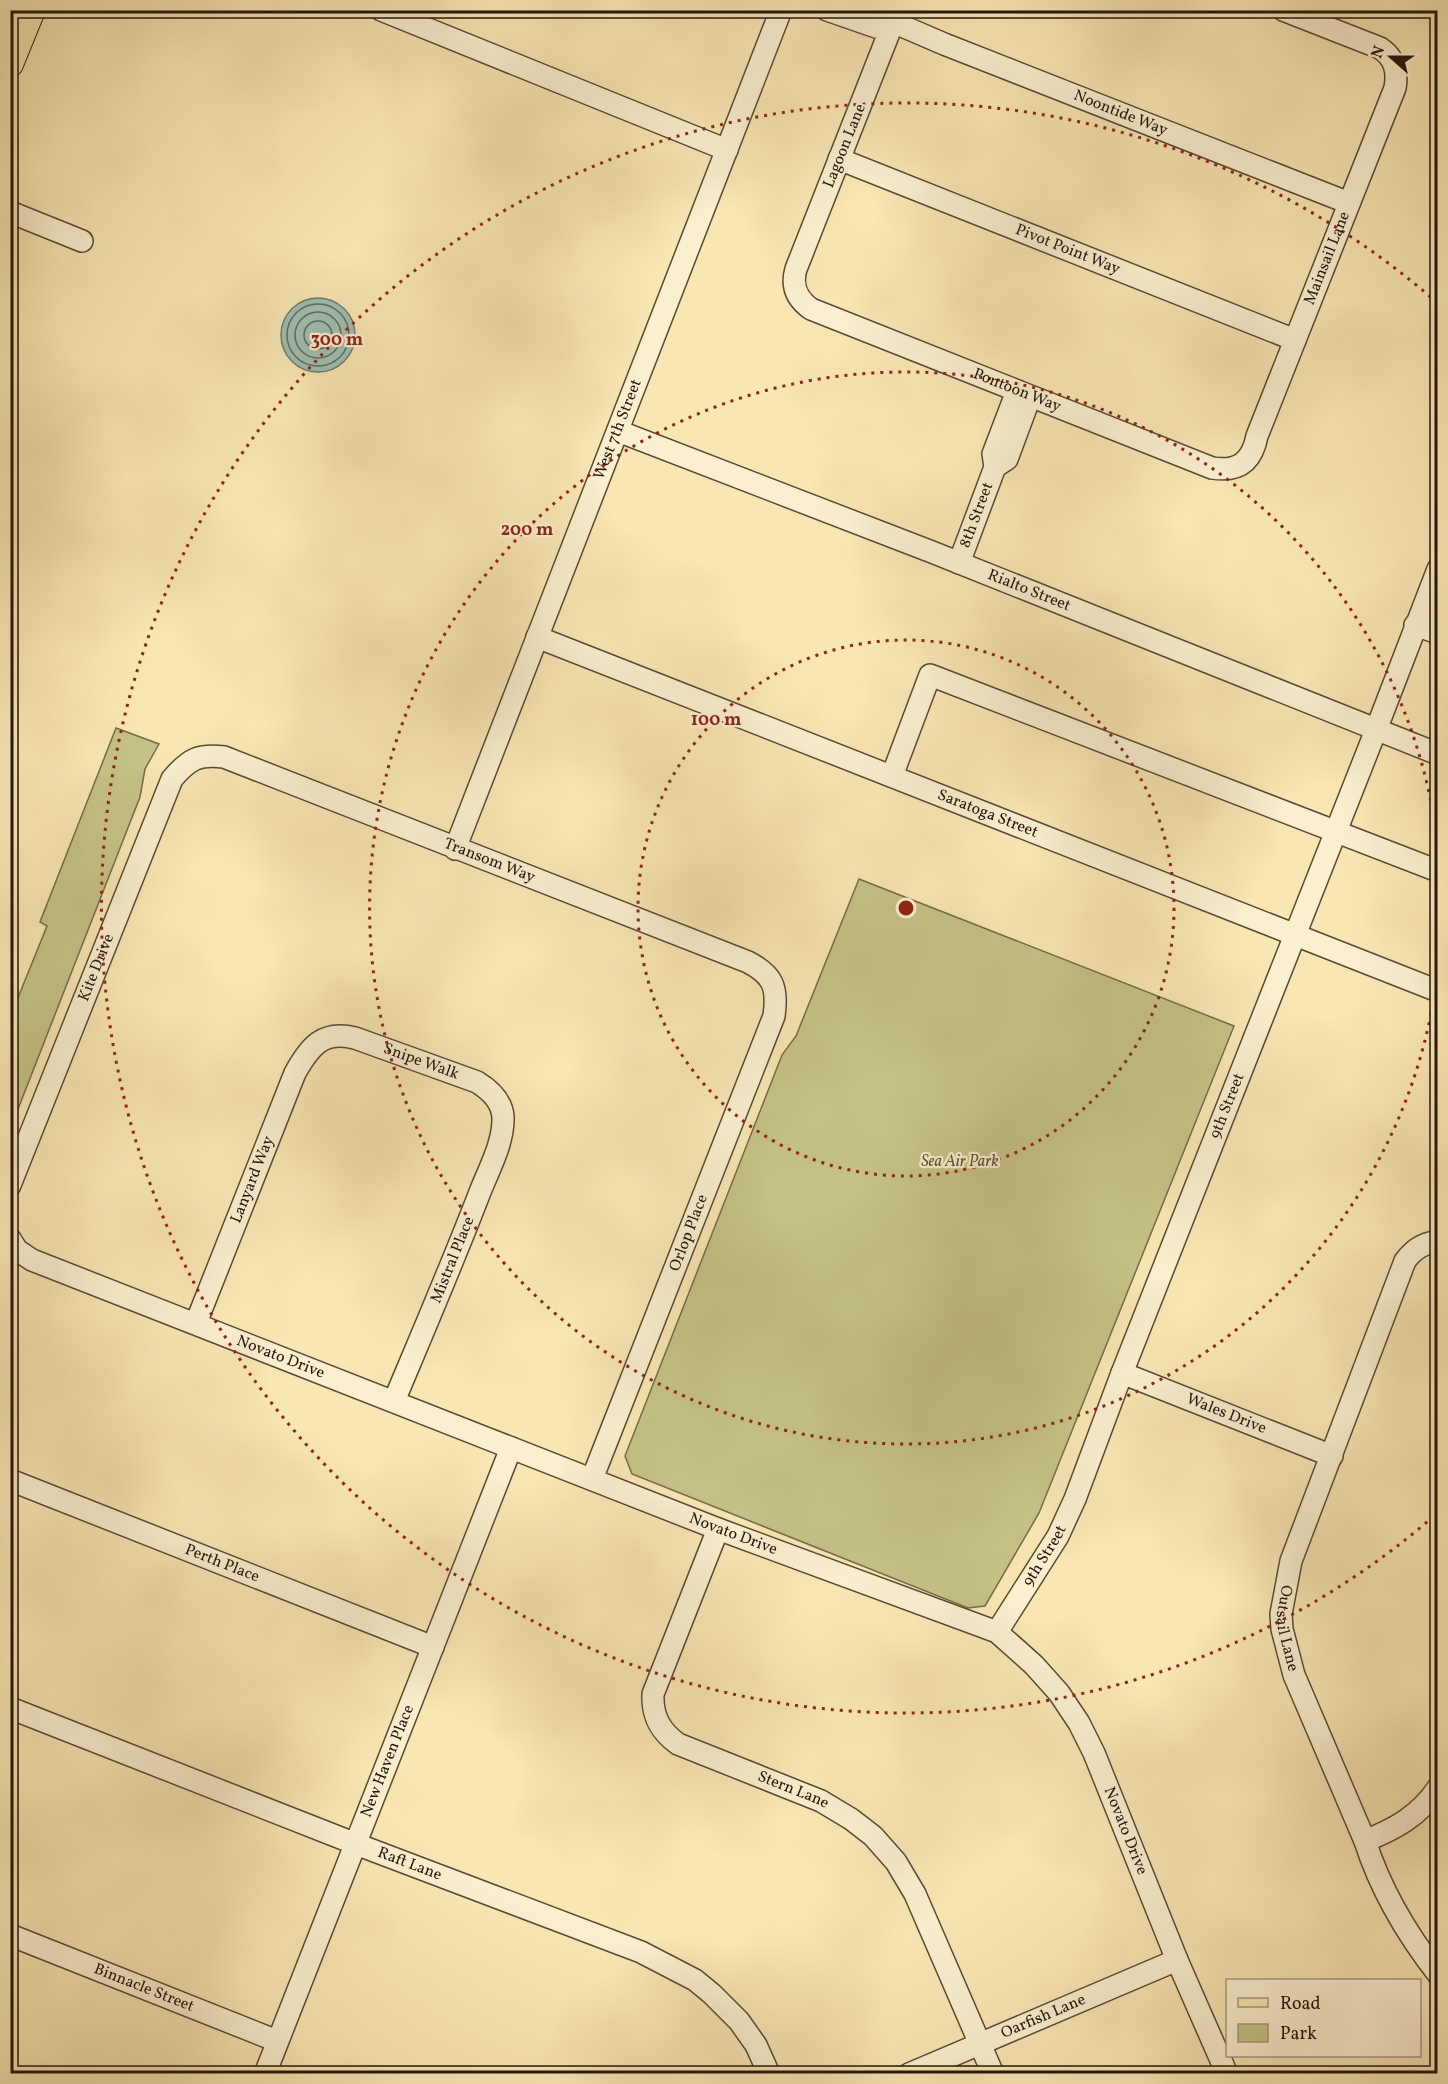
<svg xmlns="http://www.w3.org/2000/svg" width="1448" height="2084" font-family="Vollkorn,serif">
  <rect width="100%" height="100%" fill="#f8e6b3"/>
  <filter id="stains"><feTurbulence type="fractalNoise" baseFrequency=".00333" numOctaves="4"/><feColorMatrix values="0 0 0 0 .2 0 0 0 0 .09 0 0 0 0 .02 0 0 0 .5 -.17"/></filter>
  <radialGradient id="worn" r=".72"><stop offset=".6" stop-color="#630" stop-opacity="0"/><stop offset="1" stop-color="#630" stop-opacity=".3"/></radialGradient>
  <g fill="#c5c287" stroke="#746c4a" stroke-width="1.5">
    <path d="M 116,728 L 159,744 L 145,769 L 140,797 L 11,1127 L 11,1010 L 13,1010 L 47,926 L 40,922 Z"/>
    <path d="M 859,879 L 1234,1026 L 1039,1513 L 985,1606 L 968,1608 L 632,1474 L 625,1456 L 782,1055 L 796,1036 Z"/>
  </g>
  <circle fill="#9dbfb0" stroke="#6c7b6f" stroke-width="1.5" cx="318" cy="335" r="37"/>
  <g fill="none" stroke-linecap="round" stroke-linejoin="round">
    <g stroke="#606a5f" stroke-width="1.5">
      <circle cx="318" cy="335" r="31"/>
      <circle cx="318" cy="335" r="23"/>
      <circle cx="318" cy="335" r="14"/>
    </g>
    <g stroke="#584a37" stroke-width="24">
      <g id="minor">
        <path d="M 381,10 L 727,150"/>
        <path d="M 827,10 L 876,27 L 893,22"/>
        <path id="s1" d="M 898,10 L 796,269 C 791,286 797,299 811,309 L 1212,468 C 1238,472 1252,462 1257,436 L 1395,88 C 1398,71 1395,58 1380,48 L 1283,10"/>
        <path id="s2" d="M 885,12 L 893,22 L 944,44 L 1349,203"/>
        <path id="s3" d="M 839,159 L 1295,340"/>
        <path d="M 10,212 L 82,241"/>
        <path id="s4" d="M 618,431 L 932,552 L 1438,754"/>
        <path d="M 995,467 L 1007,459 L 1030,397"/>
        <path id="s5" d="M 959,563 L 995,467 L 993,454 L 1017,391"/>
        <path d="M 1415,625 L 1438,633"/>
        <path id="s6" d="M 537,637 L 1438,991"/>
        <path d="M 892,776 L 930,675 L 1438,871"/>
        <path id="s7" d="M 455,849 L 781,10"/>
        <path id="s8" d="M 10,1185 L 172,779 C 189,759 198,754 224,757 L 748,962 C 773,975 778,987 774,1016 L 592,1479"/>
        <path id="s9" d="M 10,1239 L 17,1250 L 32,1260 L 718,1529 L 997,1632 L 1034,1665 L 1059,1693 L 1079,1723 L 1094,1753 L 1177,1960 L 1227,2074"/>
        <path id="s10" d="M 1438,1241 C 1422,1244 1414,1249 1405,1261 L 1291,1561 L 1281,1614 L 1282,1629 L 1294,1675 L 1365,1841 C 1381,1891 1406,1933 1438,1974"/>
        <path id="s11" d="M 196,1323 L 295,1073 C 310,1046 323,1030 355,1038 L 477,1082 C 490,1090 502,1101 503,1117 C 504,1142 489,1169 480,1192 C 453,1262 423,1332 394,1401"/>
        <path id="s12" d="M 1122,1373 L 1332,1456"/>
        <path id="s13" d="M 10,1480 L 433,1647"/>
        <path id="s14" d="M 718,1529 L 653,1694 C 652,1716 660,1731 678,1744 L 821,1801 L 851,1819 L 873,1836 L 896,1862 L 915,1894 L 993,2074"/>
        <path id="s15" d="M 997,1632 L 1058,1536 L 1075,1499 L 1122,1373 L 1376,730 L 1438,569"/>
        <path id="s16" d="M 10,1708 L 356,1844 L 641,1952 L 695,1980 L 712,1994 L 739,2021 L 756,2045 L 769,2074"/>
        <path d="M 1365,1841 C 1395,1829 1419,1816 1438,1788"/>
        <path id="s17" d="M 10,1935 L 277,2041"/>
        <path id="s18" d="M 265,2074 L 511,1448"/>
        <path id="s19" d="M 909,2074 L 1177,1960"/>
      </g>
    </g>
    <g stroke="#23160e" stroke-width="28">
      <path id="major" d="M 10,64 L 32,10"/>
    </g>
    <use href="#minor" stroke="#faefce" stroke-width="21"/>
    <use href="#major" stroke="#f8e6b3" stroke-width="26"/>
  </g>
  <g fill="none" stroke="#8f2418" stroke-width="3" stroke-dasharray="3 6">
    <circle cx="906" cy="908" r="268"/>
    <path d="M1437 978A536 536 0 1 1 1437 838"/>
    <path d="M1434 1516A805 805 0 1 1 1434 300"/>
  </g>
  <g text-anchor="middle" dominant-baseline="central" stroke-width="4.5" stroke-linejoin="round" paint-order="stroke">
    <g font-size="16" fill="#23160e" stroke="#faefce">
      <text stroke="none"><textPath href="#s2" startOffset="258">Noontide Way</textPath></text>
      <text transform="translate(845 146) rotate(-68)">Lagoon Lane</text>
      <text stroke="none"><textPath href="#s3" startOffset="246">Pivot Point Way</textPath></text>
      <text stroke="none"><textPath href="#s1" startOffset="1010">Mainsail Lane</textPath></text>
      <text stroke="none"><textPath href="#s1" startOffset="546">Pontoon Way</textPath></text>
      <text stroke="none"><textPath href="#s7" startOffset="450">West 7th Street</textPath></text>
      <text stroke="none"><textPath href="#s5" startOffset="51">8th Street</textPath></text>
      <text stroke="none"><textPath href="#s4" startOffset="441">Rialto Street</textPath></text>
      <text stroke="none"><textPath href="#s6" startOffset="484">Saratoga Street</textPath></text>
      <text stroke="none"><textPath href="#s8" startOffset="782">Transom Way</textPath></text>
      <text stroke="none"><textPath href="#s8" startOffset="234">Kite Drive</textPath></text>
      <text stroke="none"><textPath href="#s11" startOffset="416">Snipe Walk</textPath></text>
      <text stroke="none"><textPath href="#s15" startOffset="576">9th Street</textPath></text>
      <text stroke="none"><textPath href="#s11" startOffset="154">Lanyard Way</textPath></text>
      <text transform="translate(689 1233) rotate(-69)">Orlop Place</text>
      <text transform="translate(453 1260) rotate(-68)">Mistral Place</text>
      <text stroke="none"><textPath href="#s9" startOffset="298">Novato Drive</textPath></text>
      <text stroke="none"><textPath href="#s12" startOffset="112">Wales Drive</textPath></text>
      <text stroke="none"><textPath href="#s9" startOffset="784">Novato Drive</textPath></text>
      <text stroke="none"><textPath href="#s15" startOffset="90">9th Street</textPath></text>
      <text stroke="none"><textPath href="#s13" startOffset="228">Perth Place</textPath></text>
      <text stroke="none"><textPath href="#s10" startOffset="429">Outsail Lane</textPath></text>
      <text stroke="none"><textPath href="#s18" startOffset="336">New Haven Place</textPath></text>
      <text stroke="none"><textPath href="#s14" startOffset="360">Stern Lane</textPath></text>
      <text stroke="none"><textPath href="#s9" startOffset="1306">Novato Drive</textPath></text>
      <text stroke="none"><textPath href="#s16" startOffset="429">Raft Lane</textPath></text>
      <text stroke="none"><textPath href="#s17" startOffset="144">Binnacle Street</textPath></text>
      <text stroke="none"><textPath href="#s19" startOffset="146">Oarfish Lane</textPath></text>
    </g>
    <g font-size="16" font-style="italic" fill="#5c5238" stroke="#faefce">
      <text x="960" y="1162">Sea Air Park</text>
    </g>
  </g>
  <circle cx="906" cy="908" r="9" fill="#8f2418" stroke="#faefce" stroke-width="3"/>
  <g font-size="18" text-anchor="middle" font-weight="bold" fill="#8f2418" stroke="#faefce" stroke-width="4.5" stroke-linejoin="round" paint-order="stroke">
    <text x="337" y="345">300 m</text>
    <text x="527" y="535">200 m</text>
    <text x="716" y="725">100 m</text>
  </g>
  <rect width="1448" height="2084" fill="none" stroke="#f8e6b3" stroke-width="36"/>
  <rect x="12" y="12" width="1424" height="2060" fill="none" stroke="#23160e" stroke-width="3"/>
  <rect x="18" y="18" width="1412" height="2048" fill="none" stroke="#23160e" stroke-width="1.5"/>
  <rect x="1226" y="1979" width="195" height="78" fill="#faefce" stroke="#a49881" stroke-width="1.5"/>
  <rect x="1238" y="1998" width="30" height="9" fill="#f8e6b3" stroke="#a49881" stroke-width="1.5"/>
  <text x="1280" y="2009" font-size="18" fill="#23160e">Road</text>
  <rect x="1238" y="2024" width="30" height="18" fill="#c5c287" stroke="#a49881" stroke-width="1.5"/>
  <text x="1280" y="2039" font-size="18" fill="#23160e">Park</text>
  <g transform="translate(1391 57) rotate(291)" stroke="#faefce" stroke-width="4.5" paint-order="stroke">
  <path d="M0-4.5L10 22L0 15L-10 22Z" fill="#23160e"/>
  <text y="-9" font-size="16" font-weight="bold" text-anchor="middle" fill="#23160e">N</text>
  </g>
  <rect width="100%" height="100%" filter="url(#stains)"/>
  <rect width="100%" height="100%" fill="url(#worn)"/>
</svg>
